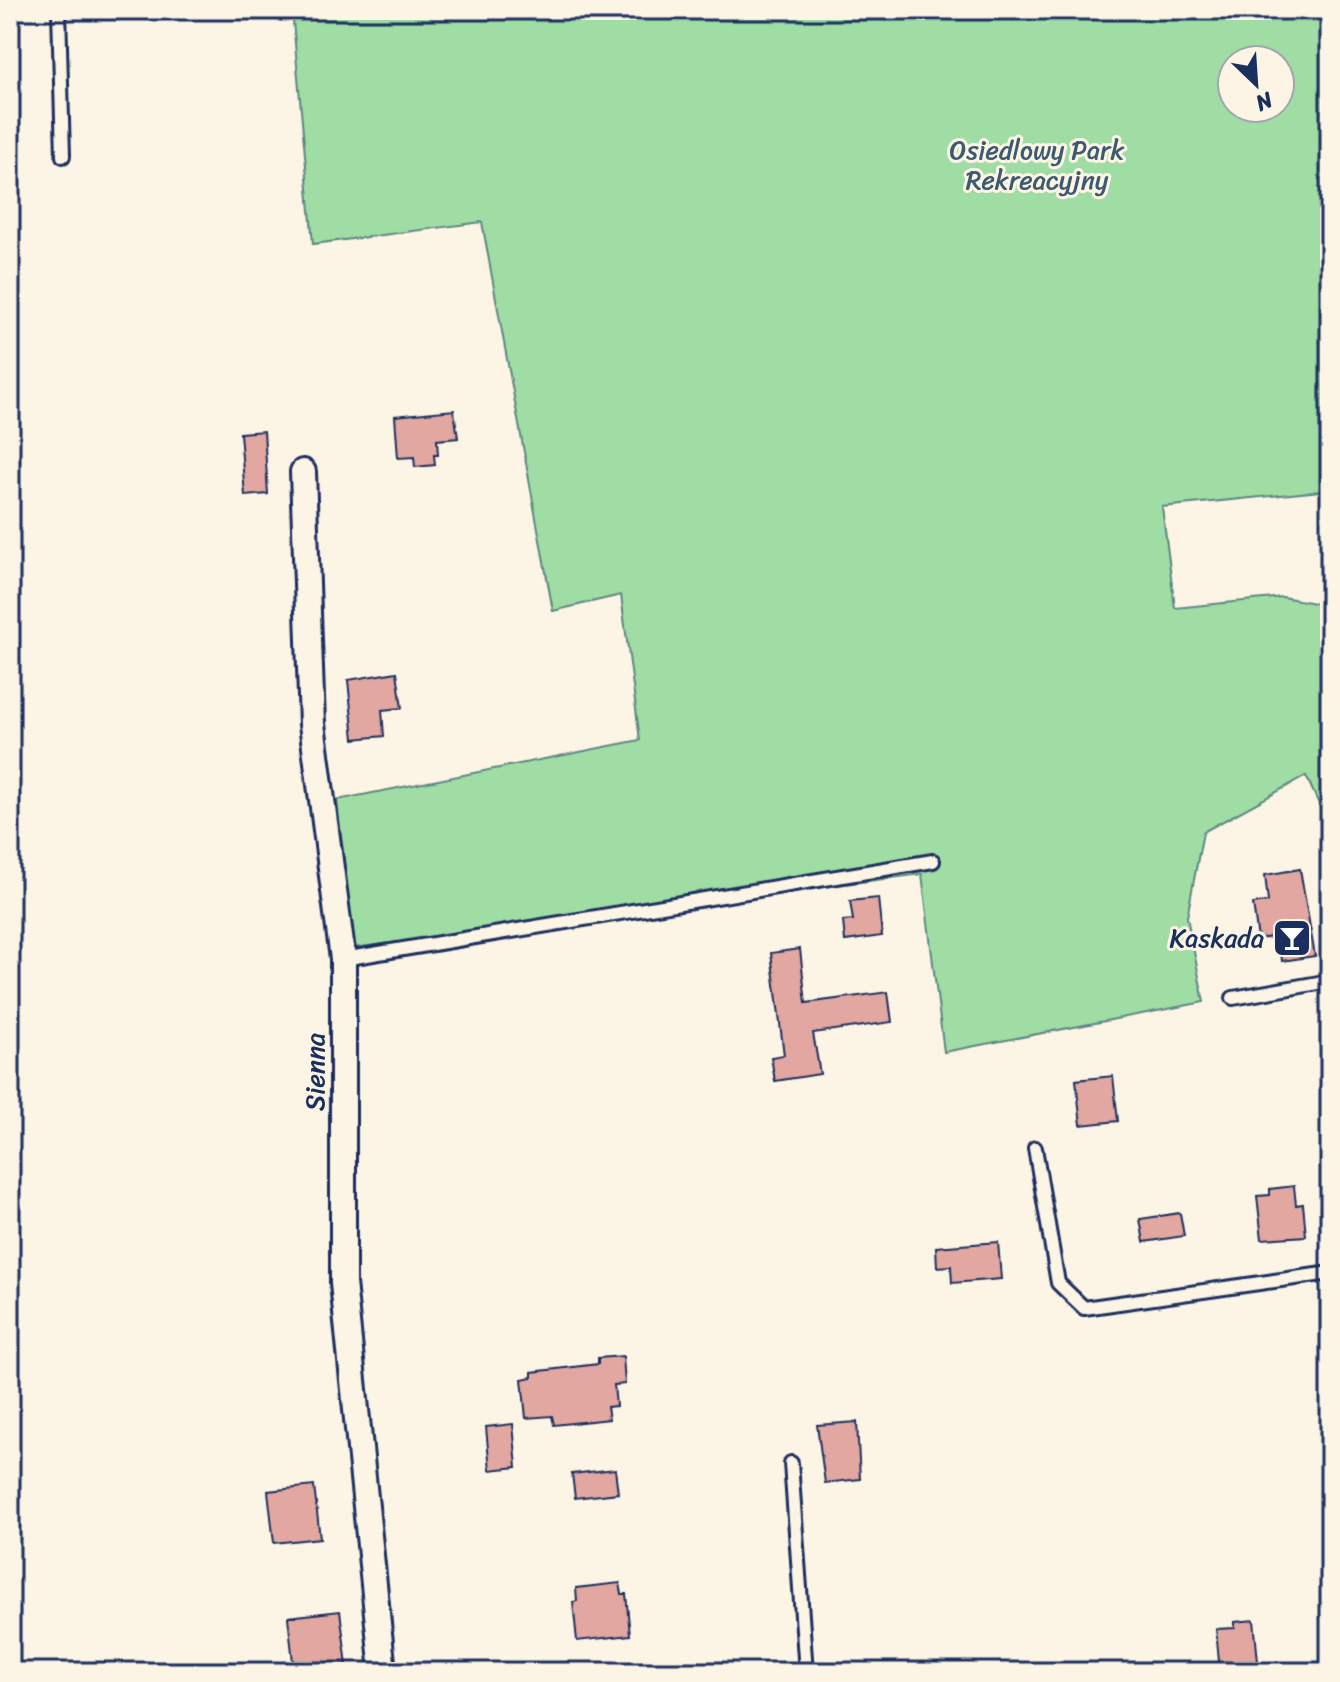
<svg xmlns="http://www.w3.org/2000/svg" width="1340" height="1682" font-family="Sriracha,sans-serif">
  <rect width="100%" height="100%" fill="#fcf5e5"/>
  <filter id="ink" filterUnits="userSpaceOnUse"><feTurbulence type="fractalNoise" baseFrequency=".0125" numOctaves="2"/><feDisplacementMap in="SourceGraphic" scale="16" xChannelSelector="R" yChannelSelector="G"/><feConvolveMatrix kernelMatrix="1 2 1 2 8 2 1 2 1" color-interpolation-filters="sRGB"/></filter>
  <g filter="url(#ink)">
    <path fill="#9fdda5" stroke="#5d8682" stroke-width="2" fill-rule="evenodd" d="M 292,10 L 1330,10 L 1330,490 L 1162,507 L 1175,608 L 1283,597 L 1330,606 L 1330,828 L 1306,776 L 1203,832 L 1187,917 L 1204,1002 L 944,1052 L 922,874 L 353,948 L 337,800 L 640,740 L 621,595 L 553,611 L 482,222 L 313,244 ZM 1232,60 L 1280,60 L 1280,108 L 1232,108 Z"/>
    <g fill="#e2a7a0" stroke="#1b2f5e" stroke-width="2">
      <path d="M 454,410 L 458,438 L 437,440 L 438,455 L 434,455 L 435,465 L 415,467 L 414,457 L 398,458 L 395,416 Z"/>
      <path d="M 264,431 L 268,494 L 245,496 L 240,433 Z"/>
      <path d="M 397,672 L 402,708 L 382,710 L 384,736 L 354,739 L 348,680 Z"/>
      <path d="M 1300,869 L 1315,956 L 1282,961 L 1279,936 L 1258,939 L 1253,904 L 1268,902 L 1265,875 Z"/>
      <path d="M 878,898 L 882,936 L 845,941 L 843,921 L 853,920 L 850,901 Z"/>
      <path d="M 800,949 L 806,1003 L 888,992 L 892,1022 L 813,1033 L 820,1074 L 775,1081 L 771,1057 L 784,1055 L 771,953 Z"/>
      <path d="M 1113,1076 L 1118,1121 L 1081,1125 L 1076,1080 Z"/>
      <path d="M 1294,1186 L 1296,1205 L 1303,1204 L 1306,1236 L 1262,1239 L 1257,1196 L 1270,1195 L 1270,1189 Z"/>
      <path d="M 1180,1213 L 1184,1236 L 1144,1242 L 1140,1219 Z"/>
      <path d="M 998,1242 L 1001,1279 L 952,1283 L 951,1266 L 937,1267 L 936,1247 Z"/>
      <path d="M 623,1356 L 625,1384 L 614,1385 L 616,1406 L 607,1407 L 609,1419 L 554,1425 L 552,1416 L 526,1418 L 522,1379 L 532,1377 L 532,1372 L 598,1364 L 598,1358 Z"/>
      <path d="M 857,1422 L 860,1479 L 825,1483 L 817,1425 Z"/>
      <path d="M 513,1424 L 517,1467 L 490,1470 L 486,1427 Z"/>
      <path d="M 615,1469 L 618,1493 L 575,1498 L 572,1474 Z"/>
      <path d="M 314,1486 L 320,1538 L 274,1543 L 268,1491 Z"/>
      <path d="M 620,1583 L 622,1594 L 626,1594 L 630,1635 L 577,1641 L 573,1602 L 577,1601 L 576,1588 Z"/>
      <path d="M 340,1611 L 347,1665 L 294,1671 L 288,1617 Z"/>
      <path d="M 1254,1620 L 1259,1672 L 1220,1672 L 1216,1629 L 1235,1628 L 1235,1622 Z"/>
    </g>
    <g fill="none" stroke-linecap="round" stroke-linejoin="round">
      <g stroke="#1b2f5e" stroke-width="18">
        <g id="service">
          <path d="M 59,10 L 63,156"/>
          <path d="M 343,959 L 933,861"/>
          <path d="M 1233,998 L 1330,981"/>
          <path d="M 1035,1148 L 1058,1283 L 1084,1308 L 1330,1273"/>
          <path d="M 791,1463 L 806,1672"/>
        </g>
      </g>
      <g stroke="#1b2f5e" stroke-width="30">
        <path id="minor" d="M 303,472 L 312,724 L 343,959 L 343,1283 L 383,1672"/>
      </g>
      <use href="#service" stroke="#fcf5e5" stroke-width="12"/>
      <use href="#minor" stroke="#fcf5e5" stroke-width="24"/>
    </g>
  </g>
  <defs>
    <g id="bar-square" transform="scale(2)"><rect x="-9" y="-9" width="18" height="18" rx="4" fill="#1b2f5e" stroke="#fcf5e5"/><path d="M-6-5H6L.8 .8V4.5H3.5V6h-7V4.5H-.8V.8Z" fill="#fff"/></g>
  </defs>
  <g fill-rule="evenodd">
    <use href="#bar-square" x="1292" y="938"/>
  </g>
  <g text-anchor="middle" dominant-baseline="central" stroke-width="6" stroke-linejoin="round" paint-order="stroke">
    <g font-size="26" fill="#3c5a70" stroke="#fcf5e5">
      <text x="1037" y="150">Osiedlowy Park<tspan x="1037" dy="30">Rekreacyjny</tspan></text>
    </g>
    <g font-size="26" fill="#1b2f5e" stroke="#fcf5e5" text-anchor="end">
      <text x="1264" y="938">Kaskada</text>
    </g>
    <g font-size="26" fill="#1b2f5e" stroke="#fcf5e5">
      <text transform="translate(315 1072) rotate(-90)">Sienna</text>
    </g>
  </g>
  <rect width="1340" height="1682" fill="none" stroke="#fcf5e5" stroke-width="40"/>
  <rect x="20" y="20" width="1300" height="1642" fill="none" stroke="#1b2f5e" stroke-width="3" filter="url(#ink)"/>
  <g transform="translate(1256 84) rotate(155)"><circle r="38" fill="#fcf5e5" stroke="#a2a6af" stroke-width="2"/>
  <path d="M0-6L14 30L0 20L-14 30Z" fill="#1b2f5e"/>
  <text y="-12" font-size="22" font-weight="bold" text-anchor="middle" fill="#1b2f5e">N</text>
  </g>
</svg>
